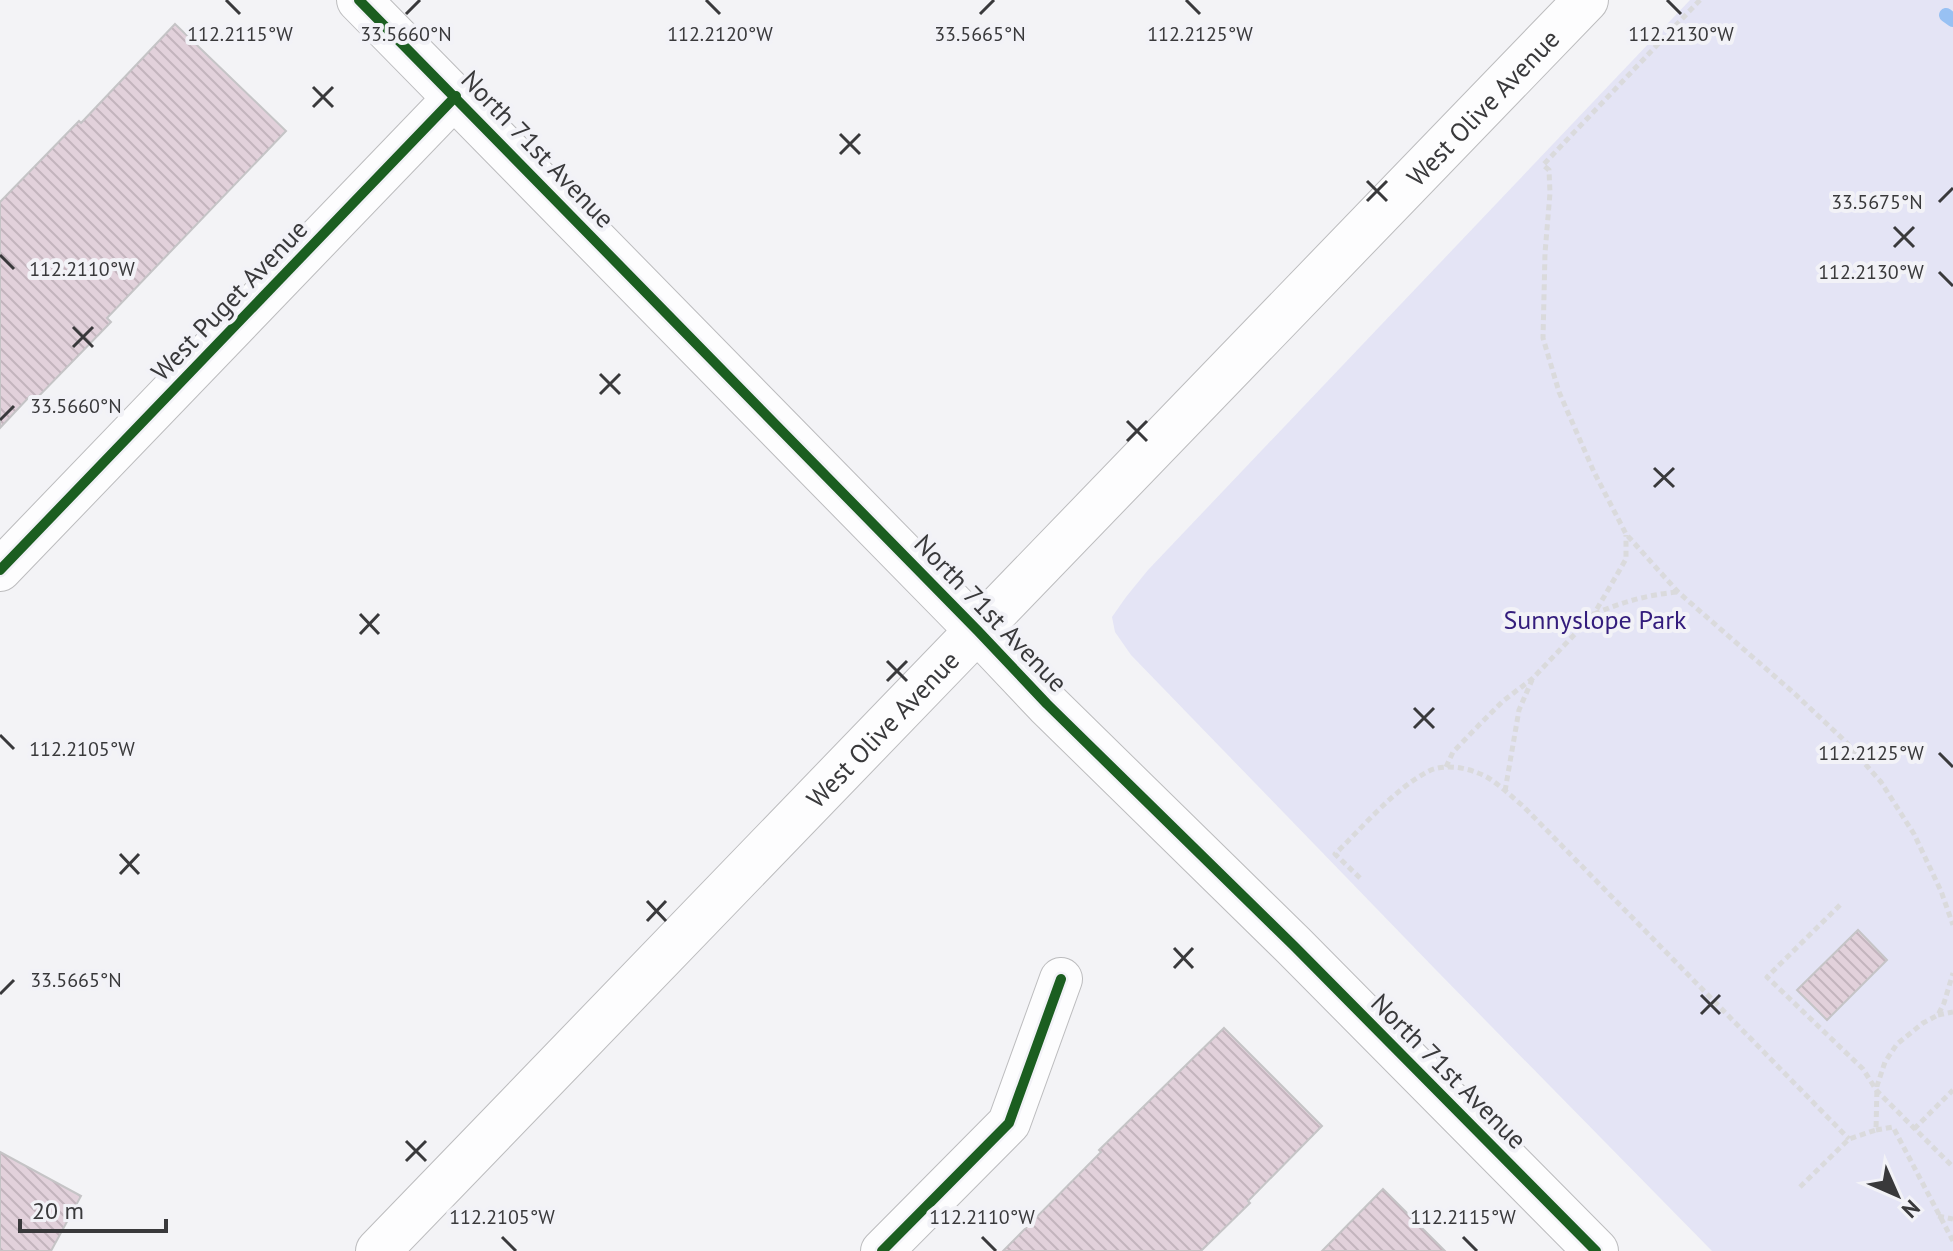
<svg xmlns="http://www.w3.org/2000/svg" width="1953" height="1251" font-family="'PT Sans',sans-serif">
  <defs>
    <pattern id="building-back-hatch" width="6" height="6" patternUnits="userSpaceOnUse" patternTransform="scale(2)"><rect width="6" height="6" fill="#e2d1db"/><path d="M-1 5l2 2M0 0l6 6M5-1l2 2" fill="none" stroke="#c3b4bd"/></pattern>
  </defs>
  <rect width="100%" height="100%" fill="#f3f3f6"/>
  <path fill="#e4e4f5" d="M 1690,0 L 1953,0 L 1953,1251 L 1712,1251 L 1436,970 L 1131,655 L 1115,632 L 1112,617 L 1126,597 L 1148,570 Z"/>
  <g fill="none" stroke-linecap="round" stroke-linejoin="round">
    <path stroke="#98c1f3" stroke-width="14" d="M 1946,15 L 1953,20"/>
  </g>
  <g fill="url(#building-back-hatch)" stroke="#c5c4c6" stroke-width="2">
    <path d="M 175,24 L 286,131 L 107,318 L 111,322 L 34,401 L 30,396 L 0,428 L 0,202 L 79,121 L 81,123 Z"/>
    <path d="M 1858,930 L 1887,960 L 1827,1020 L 1797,990 Z"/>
    <path d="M 1224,1028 L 1322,1126 L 1248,1201 L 1250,1203 L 1201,1251 L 1003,1251 L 1101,1152 L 1099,1150 Z"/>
    <path d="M 0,1152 L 81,1196 L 51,1251 L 0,1251 Z"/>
    <path d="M 1383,1189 L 1445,1251 L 1322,1251 Z"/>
  </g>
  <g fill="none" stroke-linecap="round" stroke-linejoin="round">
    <g stroke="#bcbcbe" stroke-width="44">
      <g id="minor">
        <path d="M 0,570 L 456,96"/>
        <path d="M 882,1251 L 1009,1123 L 1061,979"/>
      </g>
    </g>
    <g stroke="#bcbcbe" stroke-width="46">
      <path id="tertiary" d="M 359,0 L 978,631 L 1047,704 L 1294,946 L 1596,1251"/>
    </g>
    <g stroke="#bcbcbe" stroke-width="46">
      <g id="secondary">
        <path id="s1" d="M 378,1251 L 1586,0"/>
      </g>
    </g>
    <g stroke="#dadadc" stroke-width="5" stroke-dasharray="6 4" stroke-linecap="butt">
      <path d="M 1700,0 L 1543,165 L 1549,170 L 1550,193 L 1545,253 L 1543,338 L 1559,392 L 1594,472 L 1626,534 L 1678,592 L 1795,694 L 1845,741 L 1881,782 L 1914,834 L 1941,891 L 1953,925"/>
      <path d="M 1594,614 C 1622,602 1647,595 1677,592"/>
      <path d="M 1446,767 L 1453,752 L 1479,725 L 1503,701 L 1532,679 L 1594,614 L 1626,559 L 1626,535"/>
      <path d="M 1505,791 L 1519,710 L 1532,680"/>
      <path d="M 1360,878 L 1335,854 C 1362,828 1395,788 1429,771 C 1443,764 1464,767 1478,773 C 1495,779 1509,795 1523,806 L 1849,1139"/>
      <path d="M 1840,905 L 1767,977 L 1863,1069 L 1877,1091 L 1953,1167"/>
      <path d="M 1938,1015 L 1953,1012"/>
      <path d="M 1914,1129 L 1953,1090"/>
      <path d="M 1876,1130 L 1893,1127 L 1953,1241"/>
      <path d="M 1800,1187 L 1849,1139 L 1876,1130 L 1877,1086 L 1885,1062 L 1897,1044 L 1923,1023 L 1938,1015 L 1944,1003 L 1953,973"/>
      <path d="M 1938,1216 L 1953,1219"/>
    </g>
    <use href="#minor" stroke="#fdfdfe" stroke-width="42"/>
    <use href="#tertiary" stroke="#fdfdfe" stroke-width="44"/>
    <use href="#secondary" stroke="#fdfdfe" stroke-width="44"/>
    <g stroke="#f2f2f7" stroke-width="15">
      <g id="cycleway">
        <path d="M 359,0 L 978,631 L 1047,704 L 1294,946 L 1596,1251"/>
        <path d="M 0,570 L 456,96"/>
        <path d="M 882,1251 L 1009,1123 L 1061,979"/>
      </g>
    </g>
    <use href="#cycleway" stroke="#1b5e20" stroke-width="10"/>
  </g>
  <path fill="none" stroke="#39393b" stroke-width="3" d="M 226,0 L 240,14M 706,0 L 720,14M 1186,0 L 1200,14M 1667,0 L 1681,14M 406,14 L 420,0M 980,14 L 994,0M 313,87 L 333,107M 313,107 L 333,87M 840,134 L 860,154M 840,154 L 860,134M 1367,181 L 1387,201M 1367,201 L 1387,181M 1939,202 L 1953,188M 1894,227 L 1914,247M 1894,247 L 1914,227M 0,255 L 14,269M 1939,272 L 1953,286M 73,327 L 93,347M 73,347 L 93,327M 600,374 L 620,394M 600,394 L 620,374M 0,420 L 14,406M 1127,421 L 1147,441M 1127,441 L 1147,421M 1654,468 L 1674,487M 1654,487 L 1674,468M 360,614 L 379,634M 360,634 L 379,614M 887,661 L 907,681M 887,681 L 907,661M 1414,708 L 1434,728M 1414,728 L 1434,708M 0,735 L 14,749M 1939,753 L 1953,767M 120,854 L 139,874M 120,874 L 139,854M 647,901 L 666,921M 647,921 L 666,901M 1174,948 L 1193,968M 1174,968 L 1193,948M 0,994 L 14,980M 1701,995 L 1720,1014M 1701,1014 L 1720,995M 406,1141 L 426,1161M 406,1161 L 426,1141M 502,1237 L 516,1251M 982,1237 L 996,1251M 1463,1237 L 1477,1251"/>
  <g text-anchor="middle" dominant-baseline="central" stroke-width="8" stroke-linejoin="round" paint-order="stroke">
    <g font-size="26" fill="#39393b" stroke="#f2f2f7">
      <text stroke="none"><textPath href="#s1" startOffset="1590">West Olive Avenue</textPath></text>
      <text transform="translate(538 149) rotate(46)">North 71st Avenue</text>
      <text transform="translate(229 300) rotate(-46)">West Puget Avenue</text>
      <text transform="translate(991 613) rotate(46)">North 71st Avenue</text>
      <text stroke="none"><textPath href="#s1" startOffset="726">West Olive Avenue</textPath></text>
      <text transform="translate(1449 1071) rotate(45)">North 71st Avenue</text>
    </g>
    <g font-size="26" fill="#331c7c" stroke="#f2f2f7">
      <text x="1595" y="619">Sunnyslope Park</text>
    </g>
  </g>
  <g font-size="20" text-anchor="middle" fill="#39393b" stroke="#f2f2f7" stroke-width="8" stroke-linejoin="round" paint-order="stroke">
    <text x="240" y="41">112.2115°W</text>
    <text x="406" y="41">33.5660°N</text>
    <text x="720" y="41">112.2120°W</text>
    <text x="980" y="41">33.5665°N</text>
    <text x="1200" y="41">112.2125°W</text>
    <text x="1681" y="41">112.2130°W</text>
    <text x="1877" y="209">33.5675°N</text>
    <text x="82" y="276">112.2110°W</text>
    <text x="1871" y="279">112.2130°W</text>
    <text x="76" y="413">33.5660°N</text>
    <text x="82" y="756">112.2105°W</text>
    <text x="1871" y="760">112.2125°W</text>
    <text x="76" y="987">33.5665°N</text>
    <text x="502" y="1224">112.2105°W</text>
    <text x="982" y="1224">112.2110°W</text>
    <text x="1463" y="1224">112.2115°W</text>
  </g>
  <g transform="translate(1897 1195) rotate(135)" stroke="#f2f2f7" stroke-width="6" paint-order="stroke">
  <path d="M0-6L14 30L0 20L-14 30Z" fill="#39393b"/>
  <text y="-12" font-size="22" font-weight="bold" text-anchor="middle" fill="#39393b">N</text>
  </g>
  <path d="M20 1219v12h146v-12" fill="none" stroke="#39393b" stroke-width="4"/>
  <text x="32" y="1219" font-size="24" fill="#39393b" stroke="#f2f2f7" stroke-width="6" paint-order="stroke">20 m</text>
</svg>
